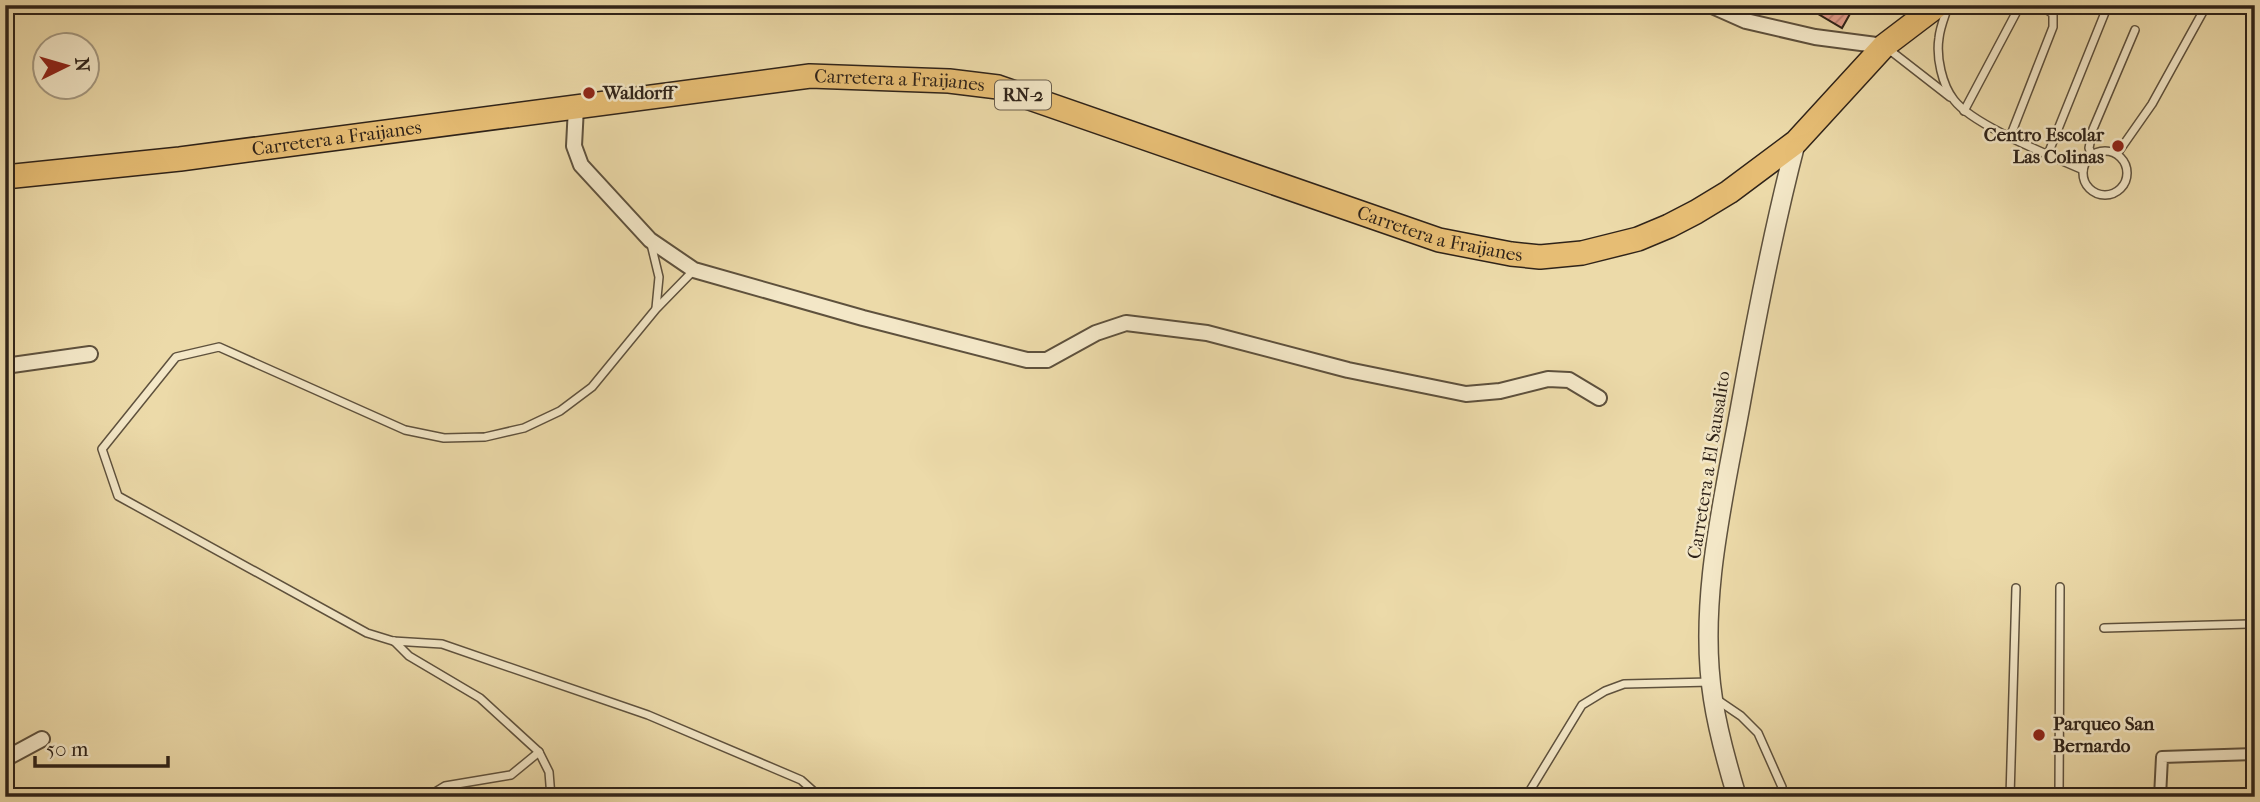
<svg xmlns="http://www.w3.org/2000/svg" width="2260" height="802" font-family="'IM FELL French Canon',serif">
  <defs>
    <pattern id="building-hatch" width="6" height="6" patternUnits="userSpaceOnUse" patternTransform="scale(1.75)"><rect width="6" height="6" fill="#e39e8c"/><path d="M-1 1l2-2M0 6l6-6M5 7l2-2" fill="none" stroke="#b88072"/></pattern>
  </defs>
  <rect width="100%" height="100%" fill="#ecdaa9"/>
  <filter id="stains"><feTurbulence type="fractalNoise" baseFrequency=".00286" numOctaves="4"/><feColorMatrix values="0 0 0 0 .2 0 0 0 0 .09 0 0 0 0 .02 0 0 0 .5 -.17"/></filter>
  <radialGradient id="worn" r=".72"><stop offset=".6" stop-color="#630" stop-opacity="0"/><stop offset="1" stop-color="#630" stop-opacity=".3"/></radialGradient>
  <path fill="url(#building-hatch)" stroke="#2f2319" stroke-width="2" d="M 1803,5 L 1855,5 L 1842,28 Z"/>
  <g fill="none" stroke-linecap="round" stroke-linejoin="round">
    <g stroke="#5e513d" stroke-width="10">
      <g id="service">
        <path d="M 1732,5 L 1741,16"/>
        <path d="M 1948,6 C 1945,16 1940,27 1939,38 C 1936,57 1942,85 1954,100 C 1974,126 2052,156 2083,170"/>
        <path d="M 1887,48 L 1950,97"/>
        <path d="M 1964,111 L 2017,11 L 2027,5"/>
        <path d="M 2010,137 L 2053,27 L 2053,14 L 2040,5"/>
        <circle cx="2105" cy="173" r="22"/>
        <path d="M 2048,154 L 2108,5"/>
        <path d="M 2117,154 L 2152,104 L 2205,8"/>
        <path d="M 2092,155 L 2089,148 L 2093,129 L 2135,30"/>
        <path d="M 651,244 L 659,277 L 656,308"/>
        <path d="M 694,270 L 656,309 L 592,387 L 560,411 L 524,428 L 485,437 L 444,438 L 405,430 L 219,347 L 176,357 L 102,449 L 118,496 L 367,633 L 393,641 L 442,644 L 648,715 L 801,780 L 820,797"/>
        <path d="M 2104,628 L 2249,624"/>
        <path d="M 394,641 L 409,656 L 480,698 L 539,752 L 549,772 L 551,797"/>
        <path d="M 1716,699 L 1741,716 L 1758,733 L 1782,787 L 1783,797"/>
        <path d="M 427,797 L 445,786 L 511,775 L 539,752"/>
        <path d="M 1526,797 L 1582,705 L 1605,691 L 1624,684 L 1711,682"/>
        <path d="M 2010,797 L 2016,588"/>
        <path d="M 2059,797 L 2060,587"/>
      </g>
    </g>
    <g stroke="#5e513d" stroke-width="14">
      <path id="pedestrian" d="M 2160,797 L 2162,757 L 2255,754"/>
    </g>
    <g stroke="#5e513d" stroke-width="18">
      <g id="minor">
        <path d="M 1710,5 L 1746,21 L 1815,37 L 1884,46"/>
        <path d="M 576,107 L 574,146 L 581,165 L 650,240 L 694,270 L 863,318 L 1027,360 L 1047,360 L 1096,333 L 1126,323 L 1207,333 L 1348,370 L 1466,394 L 1500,391 L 1548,379 L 1569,380 L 1599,398"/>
        <path d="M 5,366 L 90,354"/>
        <path d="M 5,759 L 42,739"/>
      </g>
    </g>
    <g stroke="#5e513d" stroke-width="21">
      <path id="tertiary" d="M 1737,797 C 1727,764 1718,732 1713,699 C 1698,604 1723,501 1740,408 C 1756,318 1773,230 1796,142"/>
    </g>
    <g stroke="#2f2319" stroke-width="26">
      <g id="primary">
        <path id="s1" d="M 5,177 L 180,159 L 810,76 L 949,81 L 998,87 L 1439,240 L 1511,254 L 1540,257 L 1582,253 L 1638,239 L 1669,226 L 1696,212 L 1729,192 L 1796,142 L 1884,46 L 1938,5"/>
      </g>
    </g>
    <use href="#service" stroke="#f3e7c7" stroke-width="7"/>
    <use href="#pedestrian" stroke="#f3e7c7" stroke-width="10"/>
    <use href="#minor" stroke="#f3e7c7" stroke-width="14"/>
    <use href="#tertiary" stroke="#f3e7c7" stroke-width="18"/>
    <use href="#primary" stroke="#e6bd74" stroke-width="23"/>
  </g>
  <g fill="#8f2418" stroke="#f3e7c7" stroke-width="2.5">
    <circle cx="589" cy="93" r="7"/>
    <circle cx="2118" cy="146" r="7"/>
    <circle cx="2039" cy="735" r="7"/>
  </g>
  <g text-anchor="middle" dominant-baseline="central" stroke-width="5" stroke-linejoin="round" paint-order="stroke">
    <rect fill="#f3e7c7" stroke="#6a5e4d" stroke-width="2" x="995" y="80.5" width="56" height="29" rx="5"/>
    <g font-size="18" font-weight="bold" fill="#2f2319">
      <text x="1023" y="95">RN-2</text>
    </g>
    <g font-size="19" fill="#2f2319" stroke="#f3e7c7">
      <text stroke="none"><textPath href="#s1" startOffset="901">Carretera a Fraijanes</textPath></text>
      <text stroke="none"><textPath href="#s1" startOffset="334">Carretera a Fraijanes</textPath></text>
      <text stroke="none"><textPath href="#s1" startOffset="1466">Carretera a Fraijanes</textPath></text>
      <text transform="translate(1709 465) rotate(-81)">Carretera a El Sausalito</text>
    </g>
    <g font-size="19" font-weight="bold" fill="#2f2319" stroke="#f3e7c7" text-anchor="start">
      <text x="603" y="93">Waldorff</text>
      <text x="2104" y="135" text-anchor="end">Centro Escolar<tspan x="2104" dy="22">Las Colinas</tspan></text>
      <text x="2053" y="724">Parqueo San<tspan x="2053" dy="22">Bernardo</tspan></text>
    </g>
  </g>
  <rect width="2260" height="802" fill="none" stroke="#ecdaa9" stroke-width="28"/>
  <rect x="7" y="7" width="2246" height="788" fill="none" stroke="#2f2319" stroke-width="3.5"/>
  <rect x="14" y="14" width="2232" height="774" fill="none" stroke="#2f2319" stroke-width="2"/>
  <g transform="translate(66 66) rotate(85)"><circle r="33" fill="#f3e7c7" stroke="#a59981" stroke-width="2"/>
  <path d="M0-5L12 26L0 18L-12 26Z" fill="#8f2418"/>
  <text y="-10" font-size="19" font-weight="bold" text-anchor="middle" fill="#2f2319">N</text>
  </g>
  <path d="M35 756v10h133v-10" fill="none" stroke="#2f2319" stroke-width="3.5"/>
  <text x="46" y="756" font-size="21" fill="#2f2319" stroke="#f3e7c7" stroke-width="5" paint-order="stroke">50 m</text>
  <rect width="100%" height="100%" filter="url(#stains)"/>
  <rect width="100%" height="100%" fill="url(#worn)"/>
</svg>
